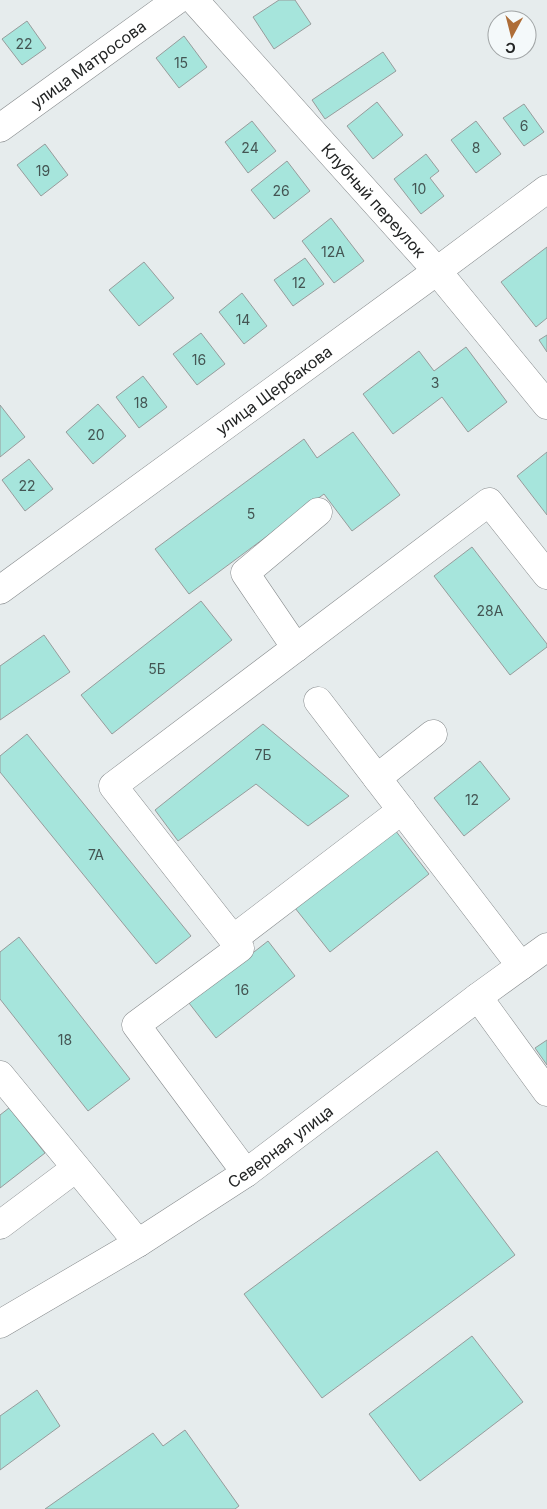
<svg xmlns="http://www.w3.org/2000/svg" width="547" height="1509" font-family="Inter,sans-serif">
  <rect width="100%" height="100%" fill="#e6eced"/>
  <g fill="#a6e5dc" stroke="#979c9c">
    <path d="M 279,0 L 295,0 L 311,24 L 274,49 L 253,17 Z"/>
    <path d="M 27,21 L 46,48 L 22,65 L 2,39 Z"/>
    <path d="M 184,36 L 207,67 L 179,88 L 156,58 Z"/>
    <path d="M 383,52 L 396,71 L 325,119 L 312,100 Z"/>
    <path d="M 377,102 L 403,135 L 373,159 L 347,126 Z"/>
    <path d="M 524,104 L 544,132 L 524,146 L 503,118 Z"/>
    <path d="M 252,121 L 276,151 L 248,173 L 225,142 Z"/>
    <path d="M 476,121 L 501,154 L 476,173 L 451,140 Z"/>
    <path d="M 45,144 L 68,175 L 41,196 L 17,165 Z"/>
    <path d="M 426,154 L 439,171 L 430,178 L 444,196 L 421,214 L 394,179 Z"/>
    <path d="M 287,161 L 310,191 L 274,219 L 251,190 Z"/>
    <path d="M 331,218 L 364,261 L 334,283 L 302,241 Z"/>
    <path d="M 547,247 L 547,318 L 536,327 L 501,282 Z"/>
    <path d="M 305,258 L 324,284 L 293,306 L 274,280 Z"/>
    <path d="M 144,262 L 174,298 L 139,326 L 109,290 Z"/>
    <path d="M 242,293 L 267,326 L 244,344 L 219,312 Z"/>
    <path d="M 201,333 L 225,364 L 197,385 L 173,354 Z"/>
    <path d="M 547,335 L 547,352 L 539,340 Z"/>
    <path d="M 466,347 L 507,402 L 468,432 L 442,397 L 393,434 L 363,394 L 419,351 L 434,371 Z"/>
    <path d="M 143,376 L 167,407 L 139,428 L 116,397 Z"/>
    <path d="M 98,404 L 126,436 L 93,464 L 66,432 Z"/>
    <path d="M 0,405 L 25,437 L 0,457 Z"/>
    <path d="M 353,432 L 400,495 L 352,531 L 324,494 L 189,594 L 155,549 L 304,439 L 317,458 Z"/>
    <path d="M 547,452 L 547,515 L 517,476 Z"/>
    <path d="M 29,459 L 53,489 L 25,511 L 2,480 Z"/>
    <path d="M 472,547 L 547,644 L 547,647 L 510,675 L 434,576 Z"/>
    <path d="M 201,601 L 232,640 L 112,734 L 81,695 Z"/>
    <path d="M 44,635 L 70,672 L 0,720 L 0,666 Z"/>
    <path d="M 263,724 L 349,796 L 308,826 L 256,784 L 178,841 L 155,810 Z"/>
    <path d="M 27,734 L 191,936 L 156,964 L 0,772 L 0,756 Z"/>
    <path d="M 480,761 L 510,799 L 464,836 L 434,798 Z"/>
    <path d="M 395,830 L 429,874 L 330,952 L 295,908 Z"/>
    <path d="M 19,937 L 130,1079 L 88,1111 L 0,999 L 0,952 Z"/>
    <path d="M 268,941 L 295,976 L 216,1038 L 189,1003 Z"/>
    <path d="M 547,1040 L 547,1065 L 535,1048 Z"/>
    <path d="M 9,1108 L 45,1153 L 0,1188 L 0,1115 Z"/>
    <path d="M 437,1151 L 515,1255 L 322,1398 L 244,1294 Z"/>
    <path d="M 472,1336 L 523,1402 L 420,1481 L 369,1414 Z"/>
    <path d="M 37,1390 L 60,1426 L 0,1470 L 0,1416 Z"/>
    <path d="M 185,1430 L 239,1506 L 235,1509 L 45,1509 L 153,1433 L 163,1446 Z"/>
  </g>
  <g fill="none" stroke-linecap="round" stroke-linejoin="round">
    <g stroke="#878b8d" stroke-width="29">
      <g id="minor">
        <path id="s1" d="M 194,0 L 437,271 L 547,405"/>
        <path id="s2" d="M 0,128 L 177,0"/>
        <path id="s3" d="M 0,590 L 437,271 L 547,189"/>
        <path d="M 296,648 L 245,573 L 318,512"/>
        <path d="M 318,701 L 521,966"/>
        <path d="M 377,778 L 433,734"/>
        <path d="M 233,939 L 402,810"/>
        <path d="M 478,997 L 547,1092"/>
        <path d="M 0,1075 L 138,1243"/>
        <path d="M 246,1173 L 136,1025 L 240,948 L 113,786 L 489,502 L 547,575"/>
        <path d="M 0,1225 L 76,1168"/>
        <path id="s4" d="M 0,1324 L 138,1243 L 246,1173 L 478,997 L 547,947"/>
      </g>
    </g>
    <use href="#minor" stroke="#fff" stroke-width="28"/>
  </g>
  <g text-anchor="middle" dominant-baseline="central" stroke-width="4" stroke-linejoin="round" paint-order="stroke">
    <g font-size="14" fill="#445553">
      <text x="24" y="43">22</text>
      <text x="181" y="62">15</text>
      <text x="524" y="125">6</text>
      <text x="250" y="147">24</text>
      <text x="476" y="147">8</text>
      <text x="43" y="170">19</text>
      <text x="419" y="188">10</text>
      <text x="281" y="190">26</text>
      <text x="333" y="251">12А</text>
      <text x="299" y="282">12</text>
      <text x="243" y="319">14</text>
      <text x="199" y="359">16</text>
      <text x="435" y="382">3</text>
      <text x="141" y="402">18</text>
      <text x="96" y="434">20</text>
      <text x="27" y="485">22</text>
      <text x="251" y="513">5</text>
      <text x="490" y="610">28А</text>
      <text x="157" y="668">5Б</text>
      <text x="263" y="754">7Б</text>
      <text x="472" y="799">12</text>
      <text x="96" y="854">7А</text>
      <text x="242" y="989">16</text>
      <text x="65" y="1039">18</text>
    </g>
    <g font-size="16" fill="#232525" stroke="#f4f9fa">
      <text stroke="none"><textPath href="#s2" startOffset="109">улица Матросова</textPath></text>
      <text stroke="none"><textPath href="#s1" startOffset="269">Клубный переулок</textPath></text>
      <text stroke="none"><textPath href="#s3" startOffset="339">улица Щербакова</textPath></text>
      <text stroke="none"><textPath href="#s4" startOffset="332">Северная улица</textPath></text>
    </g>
  </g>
  <g transform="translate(512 35) rotate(187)"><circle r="24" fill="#f4f9fa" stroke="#a0a4a5"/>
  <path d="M0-4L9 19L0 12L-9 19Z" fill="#ae6d37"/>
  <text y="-8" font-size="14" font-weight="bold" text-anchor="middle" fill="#232525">С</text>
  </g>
</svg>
